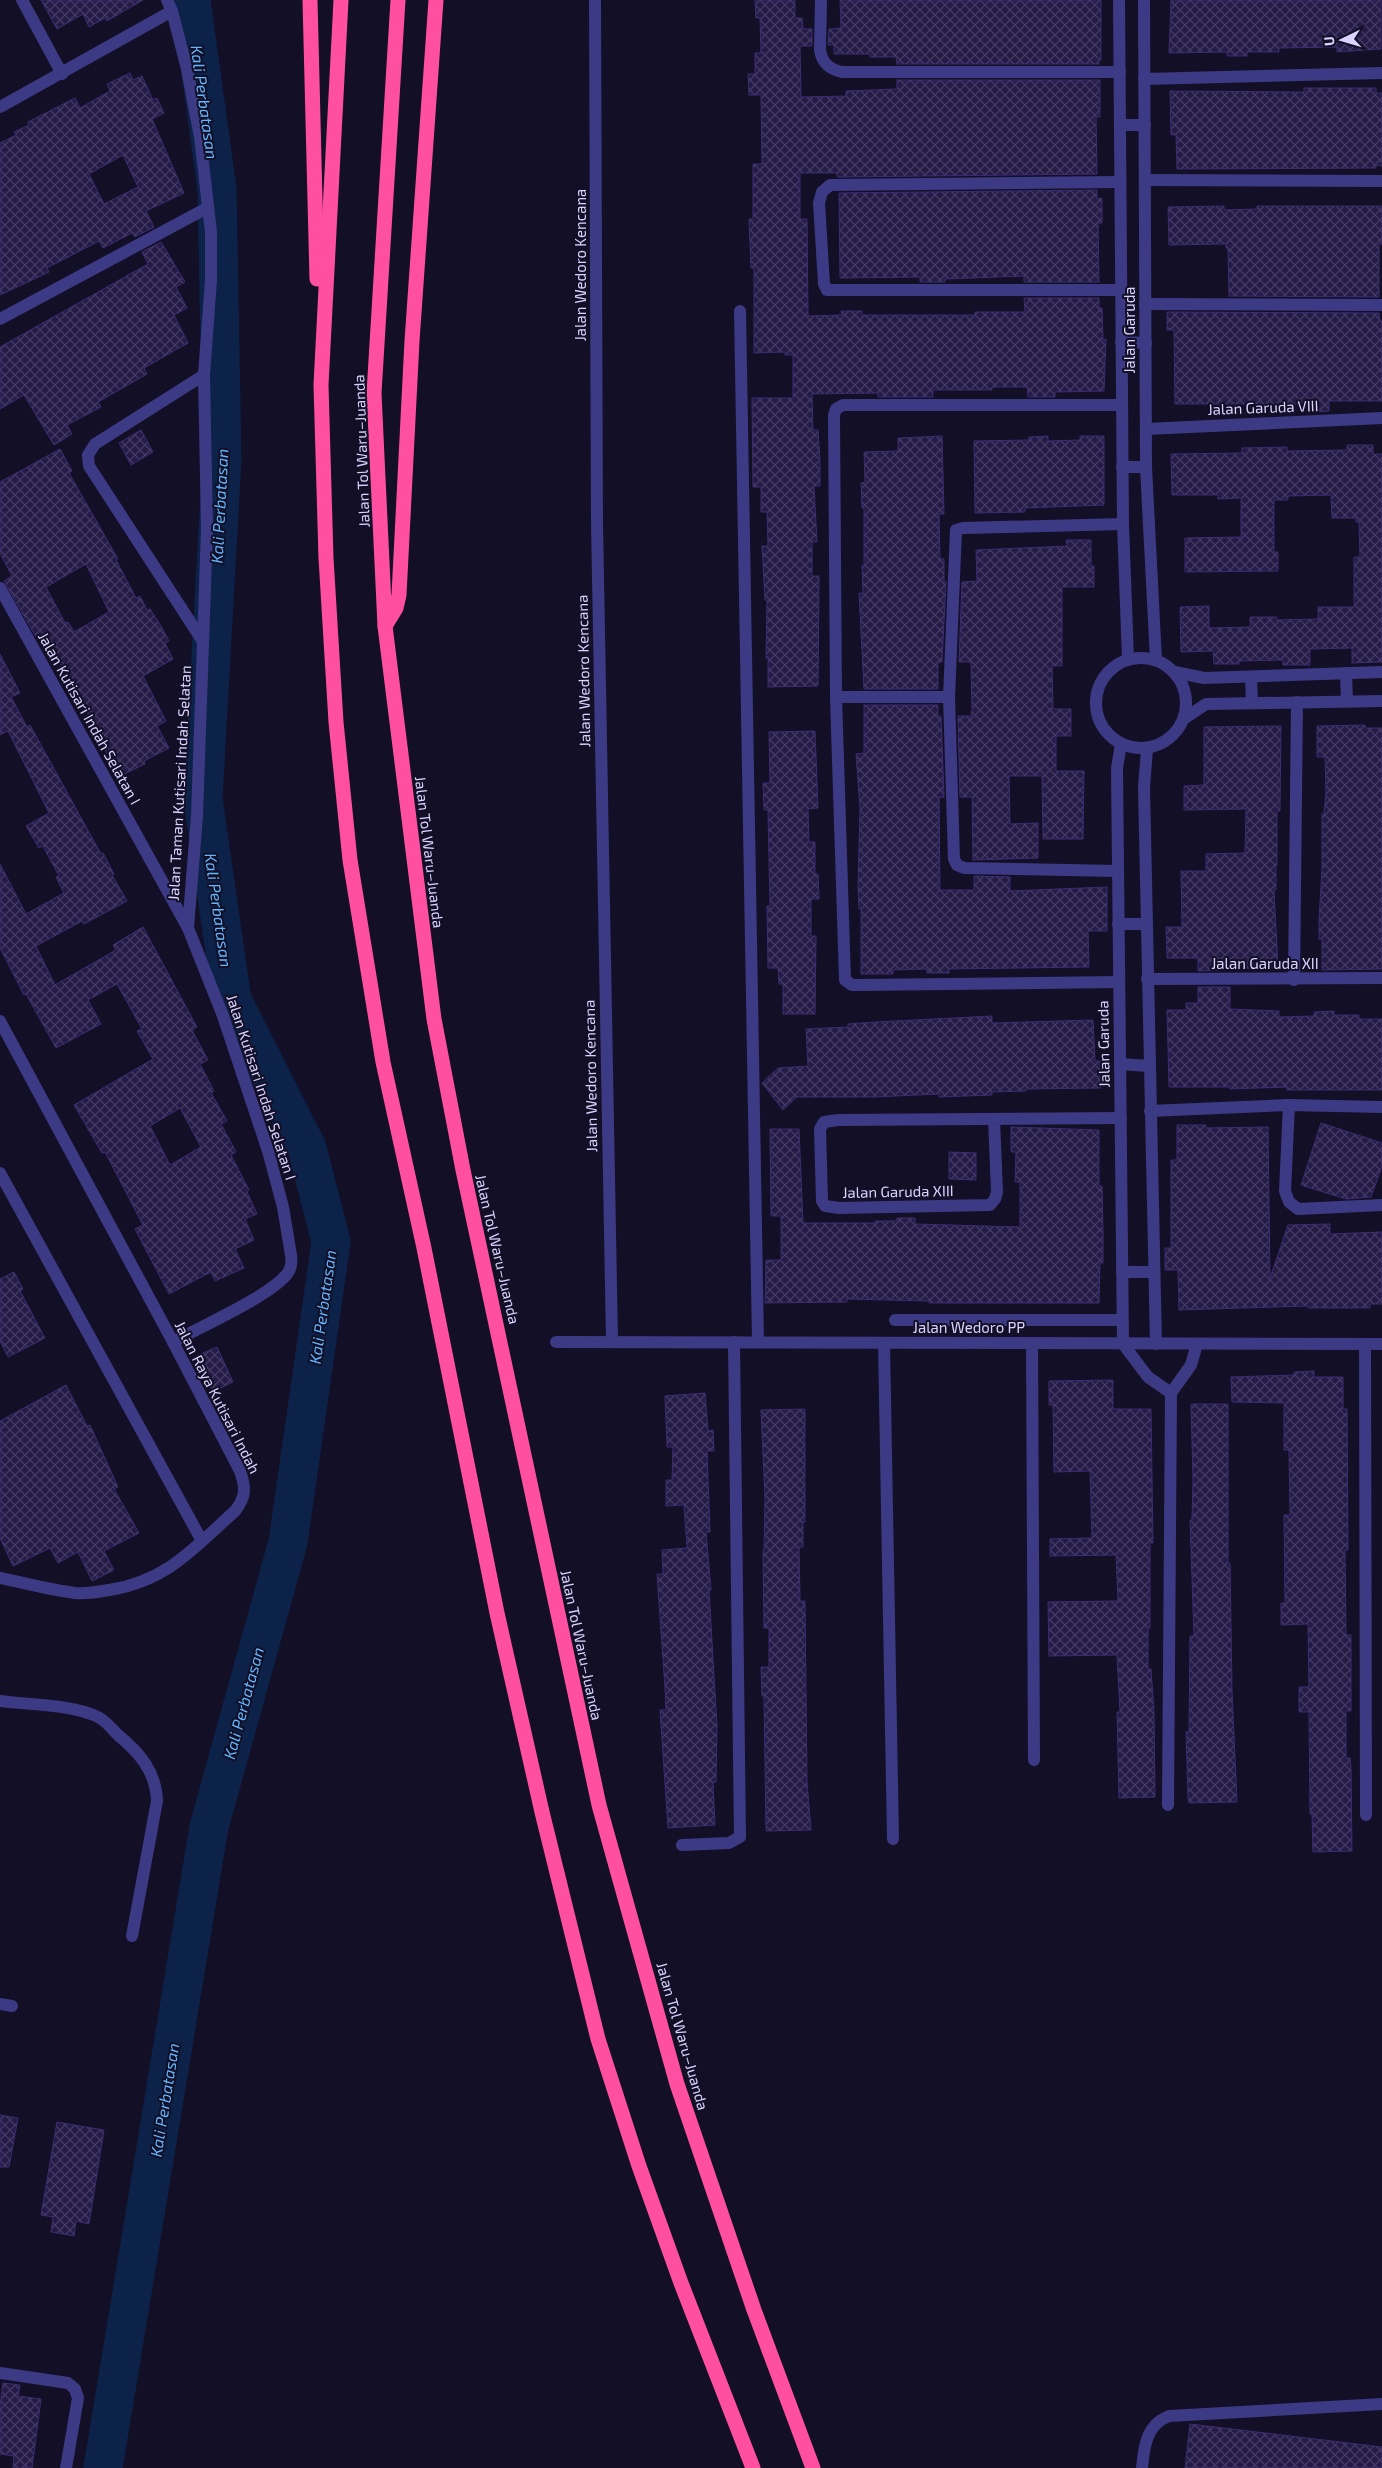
<svg xmlns="http://www.w3.org/2000/svg" width="1382" height="2468" font-family="'Exo 2',sans-serif">
  <defs>
    <pattern id="building-cross-hatch" width="8" height="8" patternUnits="userSpaceOnUse" patternTransform="scale(1.25)"><rect width="8" height="8" fill="#241b47"/><path d="M0 0l8 8M0 8l8-8" fill="none" stroke="#433b63"/></pattern>
  </defs>
  <rect width="100%" height="100%" fill="#130f26"/>
  <g fill="none" stroke-linecap="round" stroke-linejoin="round">
    <path stroke="#0c2248" stroke-width="39" d="M 103,2468 L 209,1827 L 288,1542 L 331,1242 L 307,1148 L 232,1000 L 203,799 L 222,459 L 217,189 L 191,0"/>
  </g>
  <g fill="url(#building-cross-hatch)" stroke="#3b2d73" fill-rule="evenodd">
    <path d="M 41,0 L 143,0 L 107,21 L 105,18 L 89,27 L 83,14 L 57,29 Z"/>
    <path d="M 755,0 L 795,0 L 795,18 L 802,18 L 803,29 L 812,29 L 812,46 L 800,46 L 801,97 L 846,96 L 846,91 L 897,89 L 897,80 L 1100,80 L 1100,117 L 1096,117 L 1097,174 L 838,177 L 836,173 L 800,173 L 800,219 L 807,219 L 808,316 L 842,315 L 841,311 L 862,311 L 862,315 L 975,315 L 975,312 L 1025,312 L 1024,298 L 1099,298 L 1099,308 L 1102,308 L 1103,340 L 1106,339 L 1104,391 L 1055,392 L 1055,397 L 1028,397 L 1027,387 L 992,387 L 992,390 L 933,390 L 933,397 L 878,397 L 878,393 L 812,394 L 813,430 L 818,430 L 820,462 L 820,486 L 814,486 L 817,542 L 812,542 L 812,576 L 819,576 L 818,686 L 768,687 L 768,658 L 766,658 L 767,600 L 765,600 L 762,546 L 768,546 L 767,512 L 761,512 L 761,487 L 753,487 L 752,398 L 793,398 L 793,355 L 785,355 L 785,352 L 754,353 L 754,268 L 751,268 L 749,219 L 753,219 L 753,164 L 762,164 L 761,95 L 749,95 L 748,74 L 755,74 L 755,53 L 761,53 L 760,18 L 756,18 Z"/>
    <path d="M 840,0 L 1101,0 L 1101,60 L 1099,60 L 1099,64 L 897,64 L 896,57 L 870,57 L 870,54 L 834,54 L 834,45 L 828,45 L 829,29 L 841,28 Z"/>
    <path d="M 1171,0 L 1381,0 L 1381,49 L 1337,52 L 1337,47 L 1279,48 L 1279,52 L 1247,52 L 1247,56 L 1227,56 L 1227,52 L 1169,53 Z"/>
    <path d="M 130,73 L 133,80 L 142,76 L 153,100 L 157,98 L 164,113 L 152,119 L 184,193 L 146,211 L 154,227 L 135,237 L 132,233 L 103,248 L 99,241 L 47,268 L 49,272 L 0,295 L 0,143 L 16,135 L 14,132 L 29,125 L 28,122 L 75,98 L 80,108 L 110,91 L 107,84 ZM 123,155 L 138,187 L 104,204 L 89,174 Z"/>
    <path d="M 1304,88 L 1376,88 L 1376,93 L 1382,93 L 1382,166 L 1376,165 L 1376,168 L 1177,169 L 1176,135 L 1171,135 L 1170,91 L 1304,92 Z"/>
    <path d="M 1097,190 L 1097,199 L 1102,198 L 1102,223 L 1098,223 L 1099,282 L 1024,282 L 1024,276 L 945,279 L 945,282 L 920,282 L 920,277 L 840,278 L 839,193 Z"/>
    <path d="M 1224,206 L 1224,210 L 1257,209 L 1257,206 L 1382,206 L 1382,244 L 1379,244 L 1379,297 L 1229,296 L 1228,248 L 1226,248 L 1226,244 L 1169,245 L 1168,207 Z"/>
    <path d="M 161,242 L 185,282 L 176,287 L 187,308 L 174,315 L 188,343 L 144,368 L 147,374 L 98,402 L 101,407 L 67,425 L 72,434 L 54,445 L 24,395 L 0,409 L 0,347 L 148,264 L 142,252 Z"/>
    <path d="M 1167,312 L 1379,313 L 1380,321 L 1382,321 L 1382,401 L 1329,401 L 1329,411 L 1312,412 L 1311,404 L 1175,404 L 1174,330 L 1167,330 Z"/>
    <path d="M 141,430 L 153,452 L 131,465 L 119,443 Z"/>
    <path d="M 942,436 L 944,514 L 939,514 L 940,559 L 944,559 L 944,582 L 946,582 L 942,662 L 938,662 L 938,689 L 864,689 L 859,593 L 863,593 L 862,566 L 864,566 L 864,508 L 862,508 L 861,483 L 865,482 L 864,452 L 898,451 L 898,438 Z"/>
    <path d="M 1048,436 L 1048,441 L 1080,440 L 1080,436 L 1104,436 L 1104,505 L 1025,508 L 1025,512 L 975,513 L 974,441 L 1029,440 L 1029,437 Z"/>
    <path d="M 1347,445 L 1373,445 L 1373,454 L 1382,454 L 1382,662 L 1352,663 L 1352,648 L 1310,649 L 1310,665 L 1283,665 L 1283,660 L 1239,661 L 1239,664 L 1214,664 L 1213,651 L 1181,652 L 1180,607 L 1209,606 L 1209,628 L 1250,627 L 1250,617 L 1277,617 L 1277,620 L 1318,619 L 1318,607 L 1354,607 L 1354,557 L 1360,557 L 1359,522 L 1356,522 L 1356,518 L 1332,518 L 1331,495 L 1288,496 L 1288,500 L 1274,500 L 1274,552 L 1278,552 L 1278,571 L 1185,572 L 1185,538 L 1241,537 L 1241,498 L 1218,499 L 1218,495 L 1172,495 L 1171,454 L 1242,453 L 1242,448 L 1287,447 L 1287,451 L 1347,450 Z"/>
    <path d="M 60,449 L 72,471 L 69,473 L 118,559 L 116,560 L 136,598 L 140,596 L 147,610 L 150,609 L 161,626 L 169,641 L 165,643 L 173,659 L 143,676 L 166,721 L 157,726 L 169,748 L 144,761 L 145,764 L 118,777 L 88,714 L 52,649 L 48,651 L 39,635 L 36,637 L 4,581 L 12,576 L 0,553 L 0,482 ZM 86,564 L 109,612 L 74,632 L 68,622 L 65,623 L 46,587 Z"/>
    <path d="M 1066,540 L 1091,540 L 1091,566 L 1094,566 L 1094,587 L 1062,587 L 1062,666 L 1052,666 L 1053,709 L 1071,709 L 1071,736 L 1056,736 L 1056,771 L 1084,771 L 1083,839 L 1043,839 L 1042,776 L 1009,776 L 1010,824 L 1038,823 L 1038,858 L 973,860 L 972,797 L 960,797 L 958,716 L 971,716 L 972,710 L 971,662 L 959,662 L 962,582 L 977,581 L 976,550 L 1067,546 Z"/>
    <path d="M 0,654 L 20,693 L 11,697 L 27,727 L 30,725 L 101,854 L 103,853 L 114,874 L 112,875 L 127,901 L 84,924 L 82,921 L 36,946 L 55,985 L 116,950 L 113,945 L 143,927 L 197,1027 L 192,1030 L 208,1060 L 200,1064 L 214,1091 L 211,1093 L 227,1121 L 221,1124 L 236,1152 L 231,1155 L 249,1190 L 247,1192 L 257,1214 L 245,1219 L 254,1240 L 235,1249 L 244,1268 L 215,1281 L 211,1272 L 169,1294 L 135,1229 L 143,1225 L 105,1152 L 102,1153 L 74,1105 L 153,1059 L 137,1031 L 142,1029 L 117,984 L 88,1000 L 101,1024 L 56,1048 L 26,994 L 24,995 L 0,948 L 0,864 L 26,914 L 64,893 L 56,877 L 59,876 L 43,846 L 39,848 L 26,826 L 49,813 L 8,731 L 0,735 ZM 180,1108 L 201,1147 L 170,1165 L 150,1126 Z"/>
    <path d="M 864,705 L 938,705 L 938,716 L 941,716 L 944,797 L 939,798 L 940,890 L 974,890 L 974,876 L 1010,877 L 1010,891 L 1107,887 L 1107,931 L 1088,931 L 1089,967 L 949,969 L 949,973 L 927,973 L 927,969 L 893,970 L 893,974 L 861,974 L 861,909 L 859,909 L 858,888 L 860,808 L 856,754 L 864,753 Z"/>
    <path d="M 1365,725 L 1366,728 L 1382,728 L 1382,969 L 1322,970 L 1322,939 L 1319,939 L 1319,921 L 1322,869 L 1322,814 L 1324,814 L 1326,792 L 1325,757 L 1317,757 L 1317,726 Z"/>
    <path d="M 1281,726 L 1280,811 L 1277,811 L 1277,865 L 1276,865 L 1276,890 L 1274,890 L 1278,967 L 1198,971 L 1198,958 L 1167,958 L 1166,927 L 1182,927 L 1181,871 L 1206,871 L 1206,854 L 1245,853 L 1246,809 L 1184,810 L 1184,786 L 1204,785 L 1204,727 Z"/>
    <path d="M 815,731 L 818,808 L 808,809 L 809,842 L 815,842 L 815,874 L 818,874 L 819,899 L 811,899 L 811,936 L 816,936 L 815,1014 L 783,1014 L 783,984 L 779,984 L 778,968 L 768,968 L 767,906 L 770,906 L 768,810 L 764,810 L 763,783 L 770,783 L 769,732 Z"/>
    <path d="M 1198,987 L 1230,987 L 1230,1009 L 1279,1011 L 1279,1017 L 1314,1016 L 1314,1012 L 1334,1011 L 1334,1015 L 1359,1015 L 1359,1019 L 1382,1019 L 1382,1090 L 1287,1090 L 1287,1087 L 1230,1089 L 1230,1087 L 1169,1087 L 1167,1010 L 1186,1010 L 1186,1003 L 1198,1003 Z"/>
    <path d="M 992,1016 L 992,1023 L 1093,1020 L 1095,1061 L 1100,1061 L 1101,1088 L 1026,1089 L 1026,1091 L 992,1092 L 992,1095 L 939,1097 L 939,1094 L 874,1097 L 797,1097 L 783,1110 L 762,1083 L 778,1068 L 808,1066 L 806,1029 L 848,1027 L 848,1024 L 876,1022 Z"/>
    <path d="M 1321,1123 L 1382,1143 L 1382,1166 L 1371,1197 L 1346,1199 L 1301,1185 Z"/>
    <path d="M 1177,1125 L 1206,1125 L 1206,1128 L 1268,1127 L 1270,1278 L 1288,1225 L 1330,1224 L 1330,1234 L 1382,1232 L 1382,1304 L 1370,1304 L 1370,1308 L 1308,1308 L 1308,1306 L 1179,1310 L 1178,1270 L 1165,1270 L 1165,1248 L 1171,1248 L 1171,1160 L 1177,1160 Z"/>
    <path d="M 1011,1127 L 1099,1130 L 1099,1186 L 1102,1186 L 1103,1231 L 1103,1263 L 1100,1263 L 1099,1303 L 929,1303 L 929,1301 L 847,1299 L 847,1302 L 765,1303 L 766,1260 L 781,1260 L 781,1216 L 771,1216 L 770,1129 L 799,1129 L 803,1223 L 875,1223 L 875,1221 L 897,1221 L 897,1218 L 915,1218 L 915,1224 L 1020,1227 L 1020,1182 L 1015,1182 L 1016,1152 L 1011,1152 Z"/>
    <path d="M 949,1152 L 976,1153 L 976,1180 L 949,1179 Z"/>
    <path d="M 14,1272 L 23,1289 L 20,1291 L 45,1338 L 8,1357 L 0,1341 L 0,1279 Z"/>
    <path d="M 217,1347 L 233,1382 L 213,1392 L 196,1356 Z"/>
    <path d="M 1314,1371 L 1314,1377 L 1343,1377 L 1343,1409 L 1347,1409 L 1348,1550 L 1345,1550 L 1346,1635 L 1351,1635 L 1351,1711 L 1346,1711 L 1346,1758 L 1350,1758 L 1351,1770 L 1352,1851 L 1313,1852 L 1312,1814 L 1310,1814 L 1309,1712 L 1299,1712 L 1299,1687 L 1309,1687 L 1308,1624 L 1281,1625 L 1281,1603 L 1285,1603 L 1284,1515 L 1290,1515 L 1289,1450 L 1284,1450 L 1284,1403 L 1232,1402 L 1231,1377 L 1294,1375 L 1294,1372 Z"/>
    <path d="M 1113,1380 L 1113,1409 L 1151,1409 L 1153,1543 L 1150,1543 L 1150,1628 L 1148,1628 L 1148,1669 L 1151,1669 L 1154,1711 L 1155,1797 L 1119,1798 L 1117,1712 L 1120,1712 L 1117,1655 L 1049,1656 L 1048,1602 L 1118,1601 L 1116,1555 L 1050,1556 L 1050,1539 L 1092,1538 L 1090,1471 L 1054,1472 L 1053,1405 L 1049,1405 L 1049,1381 Z"/>
    <path d="M 66,1385 L 87,1426 L 90,1425 L 118,1487 L 114,1489 L 139,1533 L 104,1551 L 114,1570 L 92,1581 L 78,1552 L 58,1563 L 50,1548 L 13,1566 L 0,1538 L 0,1421 Z"/>
    <path d="M 705,1393 L 708,1431 L 713,1430 L 714,1451 L 707,1451 L 710,1532 L 706,1532 L 711,1590 L 709,1590 L 717,1727 L 716,1782 L 713,1782 L 715,1825 L 668,1828 L 660,1710 L 666,1710 L 665,1688 L 657,1574 L 663,1574 L 662,1550 L 687,1548 L 684,1505 L 666,1506 L 666,1480 L 672,1480 L 673,1447 L 667,1447 L 665,1396 Z"/>
    <path d="M 1191,1404 L 1228,1404 L 1228,1563 L 1230,1563 L 1232,1690 L 1237,1802 L 1189,1803 L 1188,1797 L 1186,1732 L 1189,1732 L 1190,1636 L 1194,1636 L 1190,1520 L 1192,1520 L 1193,1479 Z"/>
    <path d="M 805,1409 L 805,1522 L 803,1522 L 803,1547 L 799,1547 L 800,1601 L 805,1601 L 807,1782 L 811,1830 L 766,1831 L 764,1696 L 762,1696 L 761,1667 L 769,1667 L 769,1628 L 764,1628 L 763,1550 L 764,1550 L 765,1499 L 761,1410 Z"/>
    <path d="M 0,2115 L 18,2118 L 9,2167 L 0,2167 Z"/>
    <path d="M 57,2122 L 104,2130 L 89,2224 L 76,2221 L 74,2236 L 51,2232 L 53,2217 L 41,2215 Z"/>
    <path d="M 3,2383 L 20,2385 L 18,2396 L 41,2399 L 32,2468 L 13,2468 L 14,2456 L 0,2454 L 0,2406 Z"/>
    <path d="M 1190,2424 L 1382,2447 L 1382,2468 L 1185,2468 Z"/>
  </g>
  <g fill="none" stroke-linecap="round" stroke-linejoin="round">
    <g stroke="#3d3a85" stroke-width="12">
      <path d="M 22,0 L 62,74"/>
      <path d="M 167,0 L 172,11 L 187,69 L 200,137 L 211,232 L 211,280 L 204,375 L 207,529 L 197,816 L 188,928"/>
      <path d="M 595,0 L 597,523 L 612,1341"/>
      <path d="M 821,0 L 820,50 C 822,63 829,69 842,72 L 1120,72"/>
      <path d="M 1119,0 L 1123,524 L 1128,659"/>
      <path d="M 1144,0 L 1146,467 L 1156,660"/>
      <path d="M 1144,79 L 1382,73"/>
      <path d="M 0,107 L 172,11"/>
      <path d="M 1120,125 L 1145,125"/>
      <path d="M 1145,180 L 1382,181"/>
      <path d="M 1120,182 L 830,185 L 822,192 L 819,203 L 824,284 L 827,290 L 1121,290"/>
      <path d="M 1145,304 L 1382,305"/>
      <path d="M 740,311 L 758,1342"/>
      <path d="M 0,319 L 207,208"/>
      <path d="M 1121,342 L 1146,343"/>
      <path d="M 1146,429 L 1382,418"/>
      <path d="M 1122,467 L 1146,467"/>
      <path d="M 0,588 L 188,928 L 223,1016 L 268,1151 L 283,1207 L 291,1255 C 292,1262 292,1268 287,1274 C 270,1296 200,1327 173,1342"/>
      <path d="M 202,640 L 89,466 L 88,455 L 95,444 L 204,375"/>
      <circle cx="1141" cy="703" r="45"/>
      <path d="M 1175,672 L 1204,678 L 1382,672"/>
      <path d="M 1346,673 L 1347,701"/>
      <path d="M 1251,677 L 1252,703"/>
      <path d="M 836,697 L 949,697"/>
      <path d="M 1185,718 L 1206,704 L 1382,701"/>
      <path d="M 1121,744 L 1117,768 L 1123,1344 L 1148,1377 L 1171,1393"/>
      <path d="M 1147,749 L 1144,787 L 1156,1344"/>
      <path d="M 1118,871 L 964,868 L 957,865 L 954,859 L 949,697 L 956,530 L 963,528 L 1123,524"/>
      <path d="M 1118,924 L 1146,924"/>
      <path d="M 1147,979 L 1382,978"/>
      <path d="M 1294,980 L 1297,702"/>
      <path d="M 1119,982 L 858,985 L 852,985 L 845,980 L 836,697 L 834,415 L 836,409 L 843,405 L 1122,405"/>
      <path d="M 0,1021 L 173,1342 L 240,1471 C 246,1488 246,1497 235,1511 C 194,1548 167,1581 109,1590 C 98,1592 86,1594 75,1593 C 50,1590 25,1583 0,1578"/>
      <path d="M 1120,1064 L 1149,1066"/>
      <path d="M 1289,1105 L 1285,1191 L 1289,1202 L 1298,1209 L 1382,1205"/>
      <path d="M 1150,1111 L 1289,1105 L 1382,1107"/>
      <path d="M 994,1119 L 997,1192 L 995,1199 L 990,1205 L 839,1208 L 825,1206 L 822,1201 L 820,1129 L 824,1122 L 838,1120 L 1121,1118"/>
      <path d="M 0,1173 L 202,1541"/>
      <path d="M 1122,1272 L 1154,1272"/>
      <path d="M 895,1320 L 1122,1320"/>
      <path d="M 556,1342 L 1382,1344"/>
      <path d="M 884,1343 L 893,1839"/>
      <path d="M 1032,1343 L 1034,1760"/>
      <path d="M 1365,1344 L 1366,1815"/>
      <path d="M 0,1701 C 29,1705 72,1704 98,1717 C 106,1721 112,1729 118,1735 C 140,1753 156,1772 157,1801 L 132,1936"/>
      <path d="M 1168,1805 L 1171,1393 L 1191,1365 L 1197,1344"/>
      <path d="M 682,1845 L 729,1843 L 740,1837 L 734,1342"/>
      <path d="M 0,2004 L 12,2006"/>
      <path d="M 0,2373 L 68,2383 L 75,2389 L 78,2398 L 66,2468"/>
      <path d="M 1142,2468 C 1144,2447 1146,2425 1169,2416 L 1382,2404"/>
    </g>
    <g stroke="#ff4fa3" stroke-width="15">
      <path d="M 310,0 L 317,279"/>
      <path d="M 341,0 L 321,385 L 326,558 L 336,722 L 350,860 L 383,1062 L 424,1248 L 497,1613 L 542,1812 L 598,2039 L 639,2166 L 681,2283 L 753,2468"/>
      <path d="M 398,0 L 374,393 L 385,626 L 434,1019 L 463,1170 L 599,1805 L 677,2084 L 754,2310 L 813,2468"/>
      <path d="M 385,626 L 396,608 L 399,595 L 412,341 L 436,0"/>
    </g>
  </g>
  <g text-anchor="middle" dominant-baseline="central" stroke-width="4" stroke-linejoin="round" paint-order="stroke">
    <g font-size="15" fill="#d9d4ff" stroke="#130f26">
      <text transform="translate(580 265) rotate(-90)">Jalan Wedoro Kencana</text>
      <text transform="translate(1129 330) rotate(-90)">Jalan Garuda</text>
      <text transform="translate(1263 407) rotate(-2)">Jalan Garuda VIII</text>
      <text transform="translate(361 451) rotate(-92)">Jalan Tol Waru–Juanda</text>
      <text transform="translate(583 671) rotate(-91)">Jalan Wedoro Kencana</text>
      <text transform="translate(90 718) rotate(61)">Jalan Kutisari Indah Selatan I</text>
      <text transform="translate(179 783) rotate(-87)">Jalan Taman Kutisari Indah Selatan</text>
      <text transform="translate(430 852) rotate(83)">Jalan Tol Waru–Juanda</text>
      <text x="1265" y="963">Jalan Garuda XII</text>
      <text transform="translate(1103 1044) rotate(-91)">Jalan Garuda</text>
      <text transform="translate(590 1076) rotate(-91)">Jalan Wedoro Kencana</text>
      <text transform="translate(262 1087) rotate(72)">Jalan Kutisari Indah Selatan I</text>
      <text transform="translate(898 1191) rotate(-1)">Jalan Garuda XIII</text>
      <text transform="translate(498 1249) rotate(77)">Jalan Tol Waru–Juanda</text>
      <text x="969" y="1327">Jalan Wedoro PP</text>
      <text transform="translate(218 1397) rotate(63)">Jalan Raya Kutisari Indah</text>
      <text transform="translate(582 1645) rotate(78)">Jalan Tol Waru–Juanda</text>
      <text transform="translate(683 2036) rotate(74)">Jalan Tol Waru–Juanda</text>
    </g>
    <g font-size="16" font-style="italic" fill="#62b6ff" stroke="#130f26">
      <text transform="translate(205 102) rotate(82)">Kali Perbatasan</text>
      <text transform="translate(219 506) rotate(-87)">Kali Perbatasan</text>
      <text transform="translate(219 910) rotate(82)">Kali Perbatasan</text>
      <text transform="translate(322 1307) rotate(-82)">Kali Perbatasan</text>
      <text transform="translate(243 1703) rotate(-75)">Kali Perbatasan</text>
      <text transform="translate(164 2100) rotate(-81)">Kali Perbatasan</text>
    </g>
  </g>
  <g transform="translate(1342 40) rotate(265)" stroke="#130f26" stroke-width="4" paint-order="stroke">
  <path d="M0-4L9 19L0 12L-9 19Z" fill="#d9d4ff"/>
  <text y="-8" font-size="14" font-weight="bold" text-anchor="middle" fill="#d9d4ff">U</text>
  </g>
</svg>
